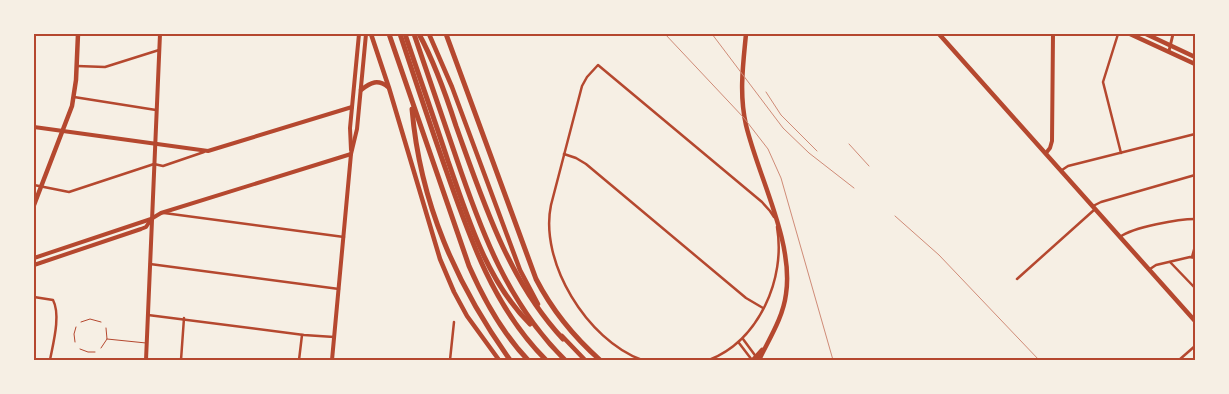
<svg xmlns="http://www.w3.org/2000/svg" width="1229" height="394" font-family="'PT Sans Narrow',sans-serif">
  <rect width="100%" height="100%" fill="#f6efe4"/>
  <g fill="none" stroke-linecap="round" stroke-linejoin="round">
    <g stroke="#b5482f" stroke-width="1">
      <path d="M 81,322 L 90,319 L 101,322"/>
      <path d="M 107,339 L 146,343"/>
      <path d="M 75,342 L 74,334 L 76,327"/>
      <path d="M 101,348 L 107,339 L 106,328"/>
      <path d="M 80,349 L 88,352 L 95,352"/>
    </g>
    <g stroke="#b5482f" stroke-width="2.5">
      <path d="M 1118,34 L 1103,82 L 1121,153"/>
      <path d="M 77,66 L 105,67 L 159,50"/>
      <path d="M 74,97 L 156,110"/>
      <path d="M 564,154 L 576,158 L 586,164 L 746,298 L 763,308"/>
      <path d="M 1062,170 L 1068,166 L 1195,134"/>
      <path d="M 34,185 L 69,192 L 154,164 L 163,166 L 204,152"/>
      <path d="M 1093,206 L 1101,202 L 1195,175"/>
      <path d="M 164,213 L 344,237"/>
      <path d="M 1120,237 C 1133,227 1179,219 1195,219"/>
      <path d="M 1192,257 L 1195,246"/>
      <path d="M 1170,262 L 1195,288"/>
      <path d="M 150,264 L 339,289"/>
      <path d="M 1150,269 L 1156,265 L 1190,257 L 1195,258"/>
      <path d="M 1017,279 L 1094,210"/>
      <path d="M 34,297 L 53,300 C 61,315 53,344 50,360"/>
      <path d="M 148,315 L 304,335 L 334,337"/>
      <path d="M 743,339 L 757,358"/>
      <path d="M 739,343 L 752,360"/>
      <path d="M 34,359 L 43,360"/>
      <path d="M 181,360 L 184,318"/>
      <path d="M 299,360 L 302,335"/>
      <path d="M 450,360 L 454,322"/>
      <path d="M 642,360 C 587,340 539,262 551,205 L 582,86 L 587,77 L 598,65 L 762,202 L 770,211 L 774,217"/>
      <path d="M 709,360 C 759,340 786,279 777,227"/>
      <path d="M 1179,360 L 1195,346"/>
    </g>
    <path stroke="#b5482f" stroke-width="3" d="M 1169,51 L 1173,34"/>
    <g stroke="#b5482f" stroke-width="4">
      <path d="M 34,127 L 208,151 L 352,107"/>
      <path d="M 351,150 L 350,128 L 359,34"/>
      <path d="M 1046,153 L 1050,148 L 1052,141 L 1053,34"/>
      <path d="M 34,258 L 151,219 L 161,213 L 351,154"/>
      <path d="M 34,265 L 141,229 L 146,227 L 150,221"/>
      <path d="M 146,360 L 160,34"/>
      <path d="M 332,360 L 351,154 L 357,129 L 366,34"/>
    </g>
    <g stroke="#b5482f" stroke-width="4.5">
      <path d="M 371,34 L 389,88 L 440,259 L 454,292 L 467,316 L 499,360"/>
      <path d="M 429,34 L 452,87 L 520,270 L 538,304"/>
      <path d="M 746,34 C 743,65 739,94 746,125 C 758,176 794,242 786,294 C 783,318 769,339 759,360"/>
      <path d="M 939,34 L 1195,321"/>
      <path d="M 1130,34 L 1195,64"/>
      <path d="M 1146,34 L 1195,57"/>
      <path d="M 361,90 C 371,82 378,79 388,87"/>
      <path d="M 34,205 L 72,106 L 76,80 L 78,34"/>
      <path d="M 562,336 L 585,360"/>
      <path d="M 753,360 L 762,350"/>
    </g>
    <g stroke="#b5482f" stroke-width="5">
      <path d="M 389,34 L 469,266 C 484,300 502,333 528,360"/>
      <path d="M 400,34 C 415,79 430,125 446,170 C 470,239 494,308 546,360"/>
      <path d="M 405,34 C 419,76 434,118 448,161 C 468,218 486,280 530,324"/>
      <path d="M 414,34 C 428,75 442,116 456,157 C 481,231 508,304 565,360"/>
      <path d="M 419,34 C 435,63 446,95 456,126 C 483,201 508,280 563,339"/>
      <path d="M 446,34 L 536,279 C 552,310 574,337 600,360"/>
      <path d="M 412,109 C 420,203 456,284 510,360"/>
    </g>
    <g stroke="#cf8b77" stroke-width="1">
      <path d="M 665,34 L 744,118 L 768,149 L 781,178 L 833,360"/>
      <path d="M 712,34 L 783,128 L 809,153 L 854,188"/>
      <path d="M 766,92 L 781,115 L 817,151"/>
      <path d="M 849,144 L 869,166"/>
      <path d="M 895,216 L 939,255 L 1039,360"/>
    </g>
  </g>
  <rect width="1229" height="394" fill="none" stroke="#f6efe4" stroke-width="70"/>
  <rect x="35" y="35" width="1159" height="324" fill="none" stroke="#b5482f" stroke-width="2"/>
</svg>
